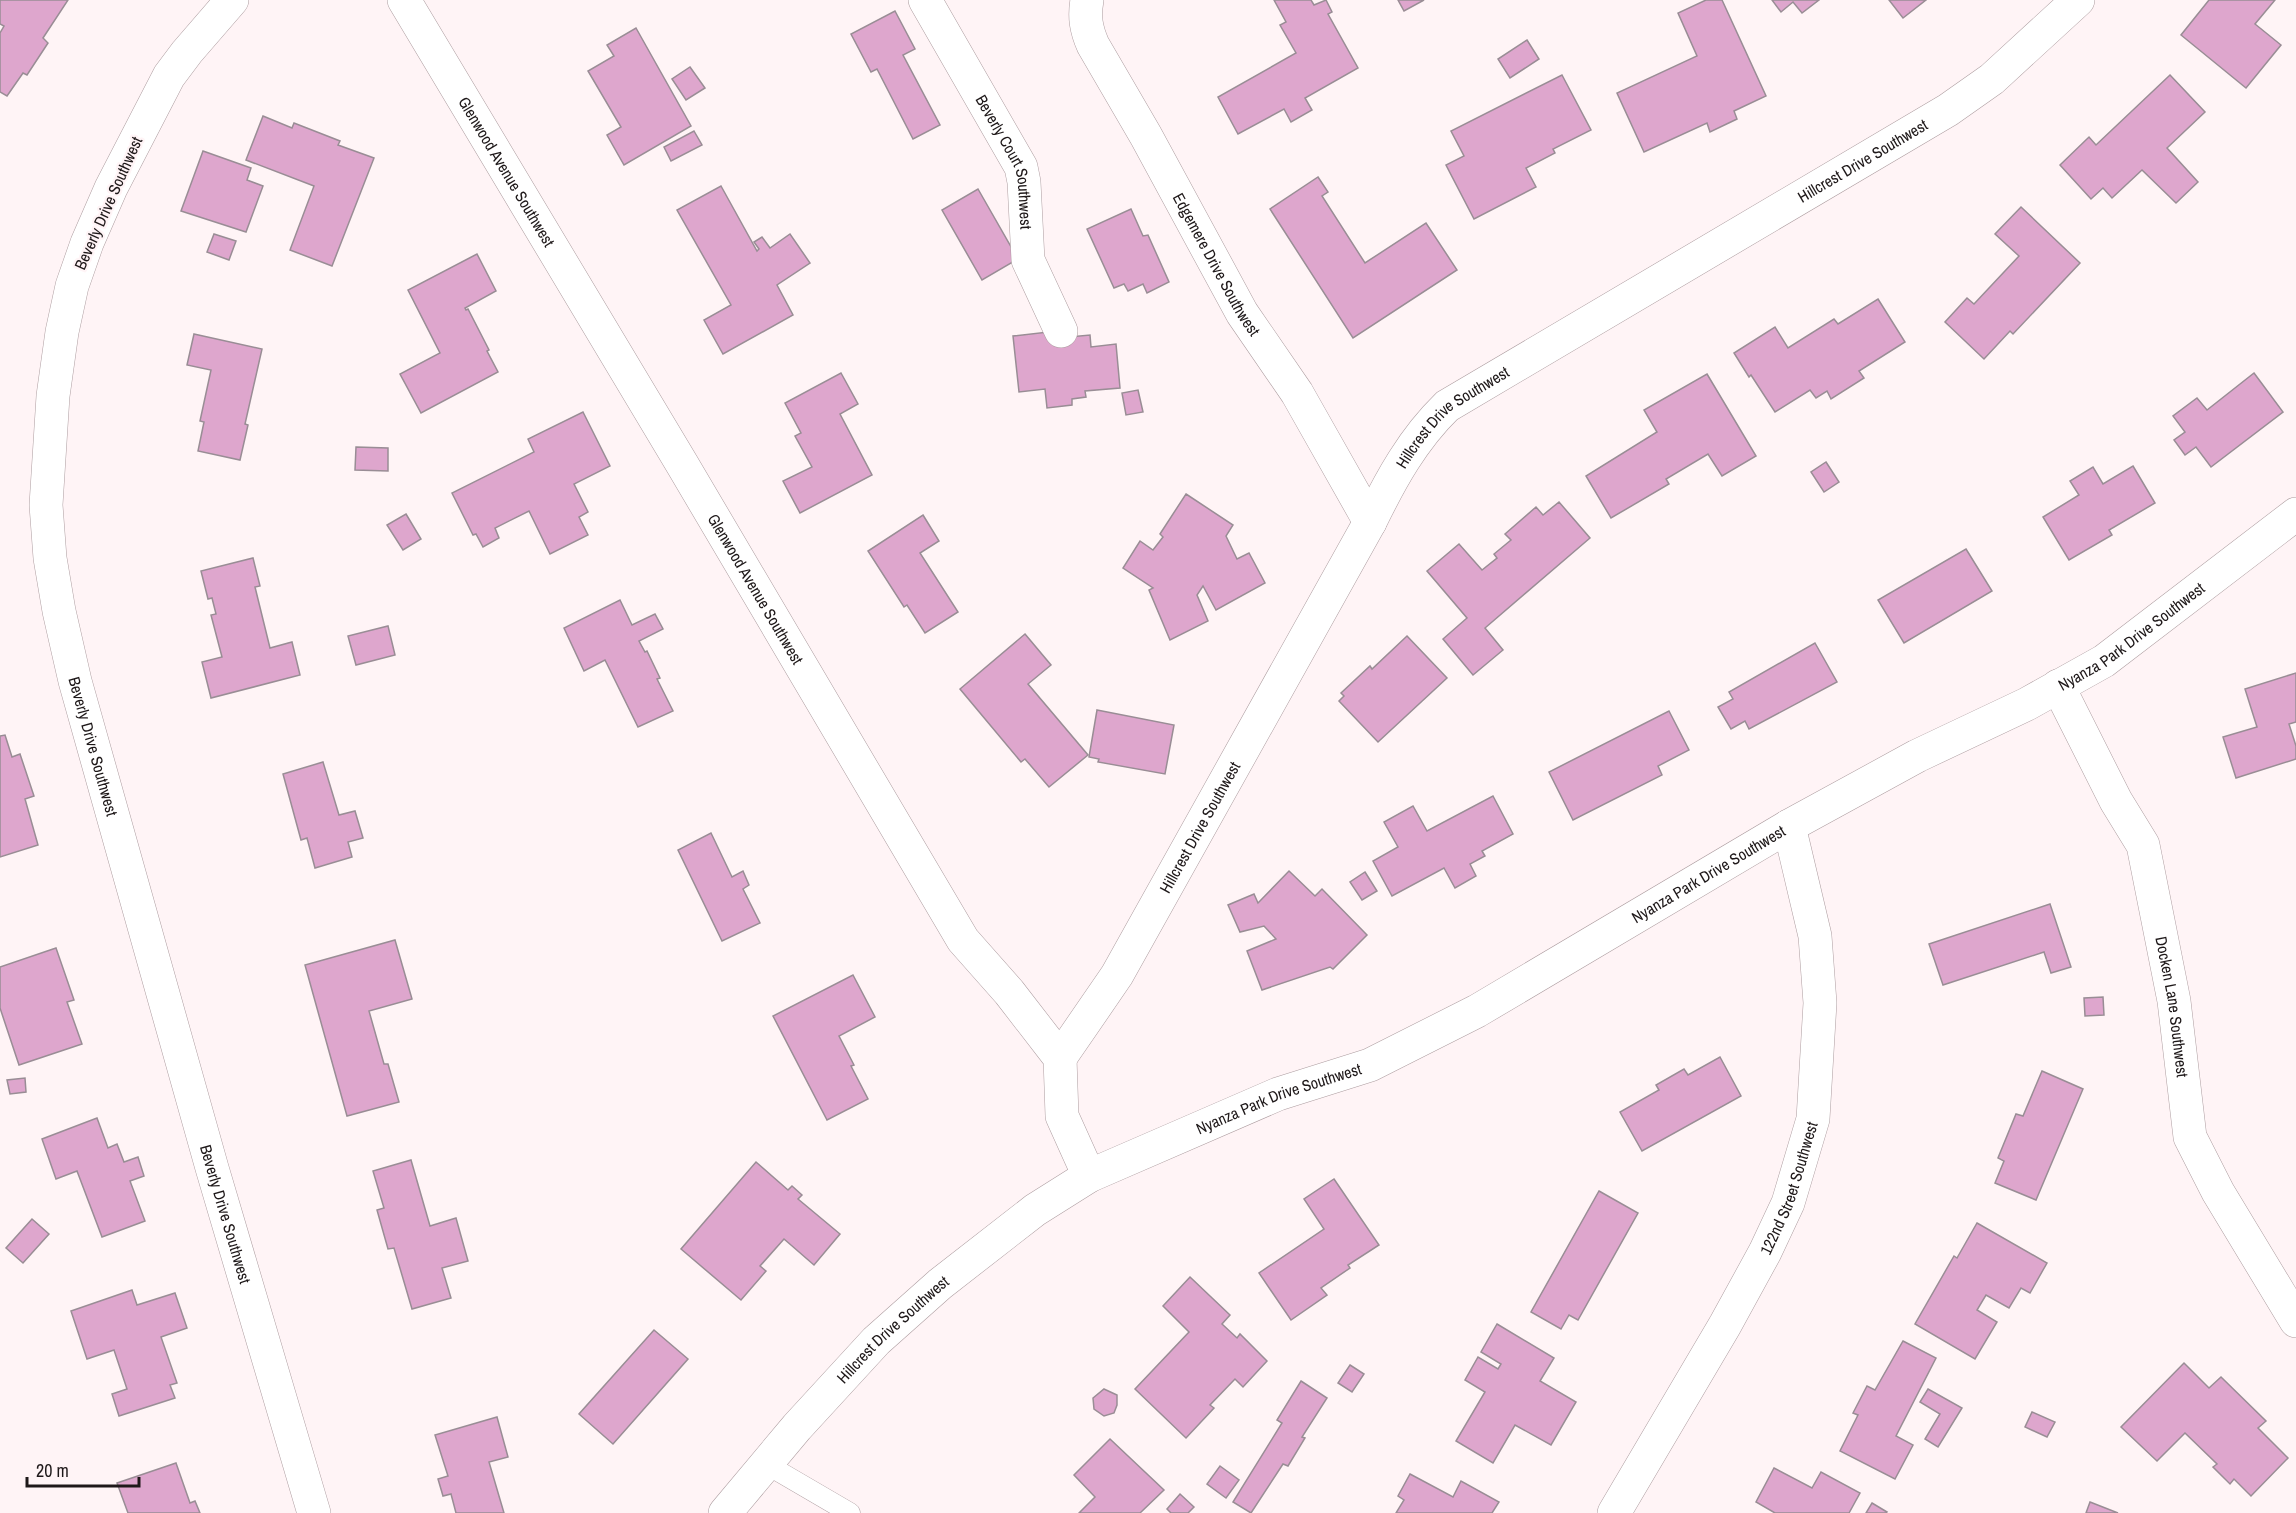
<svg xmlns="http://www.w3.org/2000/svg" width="2296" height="1513" font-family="'Archivo Narrow',sans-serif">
  <rect width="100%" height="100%" fill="#fff4f6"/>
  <g fill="#dea6cd" stroke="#998d95" stroke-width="1.5">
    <path d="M 0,0 L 68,0 L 43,38 L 48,43 L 27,75 L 23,73 L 7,96 L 0,92 L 0,33 L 4,26 L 0,24 Z"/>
    <path d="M 1274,0 L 1311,0 L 1314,5 L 1326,0 L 1332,12 L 1328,14 L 1358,68 L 1305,98 L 1312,110 L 1291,122 L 1284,109 L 1238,134 L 1218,97 L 1296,53 L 1280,25 L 1286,22 Z"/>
    <path d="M 1398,0 L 1424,0 L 1404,11 Z"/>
    <path d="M 1706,0 L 1722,0 L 1766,96 L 1734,111 L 1737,119 L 1710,132 L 1707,123 L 1644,152 L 1617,93 L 1697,56 L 1678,13 Z"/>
    <path d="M 1772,0 L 1819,0 L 1802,13 L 1793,2 L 1781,12 Z"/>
    <path d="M 1889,0 L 1926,0 L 1903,18 Z"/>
    <path d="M 2209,0 L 2275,0 L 2255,24 L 2281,45 L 2246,88 L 2181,35 Z"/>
    <path d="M 895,11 L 915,49 L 903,55 L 940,125 L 913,139 L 877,69 L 871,72 L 851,34 Z"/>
    <path d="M 636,28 L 691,126 L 624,165 L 607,135 L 621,127 L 588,71 L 614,56 L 607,45 Z"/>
    <path d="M 1527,40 L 1539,59 L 1510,78 L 1498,59 Z"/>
    <path d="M 690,67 L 705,88 L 686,100 L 672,79 Z"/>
    <path d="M 1562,75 L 1591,130 L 1553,149 L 1555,153 L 1526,168 L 1536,187 L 1474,219 L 1446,165 L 1464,156 L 1451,131 Z"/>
    <path d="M 2170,75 L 2205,112 L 2167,148 L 2198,182 L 2176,203 L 2142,170 L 2112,198 L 2103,188 L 2091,199 L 2060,165 L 2089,137 L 2096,145 Z"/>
    <path d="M 263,116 L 292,128 L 294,123 L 340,141 L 338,145 L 374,158 L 332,266 L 290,250 L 314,186 L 246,160 Z"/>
    <path d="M 694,131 L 702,145 L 671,161 L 664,147 Z"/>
    <path d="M 203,151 L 251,168 L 247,180 L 263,186 L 246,232 L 181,211 Z"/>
    <path d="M 1318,177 L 1328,192 L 1322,196 L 1365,263 L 1426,223 L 1457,270 L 1353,338 L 1270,209 Z"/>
    <path d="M 721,186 L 757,251 L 759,249 L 754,242 L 762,237 L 770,248 L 790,234 L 810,263 L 777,285 L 793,315 L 723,354 L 704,320 L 731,305 L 677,210 Z"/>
    <path d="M 978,189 L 1018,259 L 982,280 L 942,210 Z"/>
    <path d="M 2021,207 L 2080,263 L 2013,334 L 2010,331 L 1984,359 L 1945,322 L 1967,298 L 1974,304 L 2019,256 L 1995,234 Z"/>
    <path d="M 1131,209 L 1143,236 L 1148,235 L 1169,282 L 1147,293 L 1143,284 L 1128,291 L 1124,284 L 1114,288 L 1087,229 Z"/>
    <path d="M 214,234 L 236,241 L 229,260 L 207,252 Z"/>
    <path d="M 477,254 L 496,291 L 465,308 L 466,310 L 468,309 L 489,350 L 487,351 L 498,372 L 421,413 L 400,374 L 440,353 L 408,290 Z"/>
    <path d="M 1878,299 L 1905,342 L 1859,371 L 1864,378 L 1831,399 L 1827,391 L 1816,398 L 1810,390 L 1775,412 L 1751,375 L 1749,377 L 1734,353 L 1775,327 L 1788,348 L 1834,319 L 1838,324 Z"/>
    <path d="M 1048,332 L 1048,339 L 1090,335 L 1091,347 L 1116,344 L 1120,388 L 1085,391 L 1086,397 L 1072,399 L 1072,405 L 1047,408 L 1045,389 L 1019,392 L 1013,336 Z"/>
    <path d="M 194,334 L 262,349 L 245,424 L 248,425 L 240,460 L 198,451 L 204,422 L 200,421 L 211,370 L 187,365 Z"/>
    <path d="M 841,373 L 858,404 L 840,414 L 872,475 L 800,513 L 783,481 L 812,467 L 795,436 L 801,433 L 785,403 Z"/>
    <path d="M 2254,373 L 2283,412 L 2211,467 L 2196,447 L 2185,455 L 2174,440 L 2185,432 L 2173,416 L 2197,398 L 2207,410 Z"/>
    <path d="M 1707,374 L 1756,456 L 1722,476 L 1708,454 L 1666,479 L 1669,484 L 1611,518 L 1586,476 L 1657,432 L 1644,410 Z"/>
    <path d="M 1138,390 L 1143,412 L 1126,415 L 1122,393 Z"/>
    <path d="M 583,412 L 610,466 L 574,484 L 588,512 L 579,517 L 588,535 L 550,554 L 529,511 L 495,528 L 499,538 L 483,547 L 476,534 L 473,535 L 452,493 L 534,452 L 528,439 Z"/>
    <path d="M 356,447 L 388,448 L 388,471 L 355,470 Z"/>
    <path d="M 1826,462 L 1839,482 L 1824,492 L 1811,472 Z"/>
    <path d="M 2133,466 L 2155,503 L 2109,530 L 2112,535 L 2069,560 L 2043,517 L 2079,495 L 2070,481 L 2093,467 L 2103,484 Z"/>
    <path d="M 1186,494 L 1233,525 L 1226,536 L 1237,559 L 1249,553 L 1265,583 L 1216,610 L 1203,586 L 1197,595 L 1208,621 L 1170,640 L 1149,590 L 1153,588 L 1123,568 L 1140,541 L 1153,550 L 1163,537 L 1160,534 Z"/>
    <path d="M 1559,502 L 1590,538 L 1485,628 L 1503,650 L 1473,675 L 1443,639 L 1467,618 L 1427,571 L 1459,544 L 1482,570 L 1497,558 L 1494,554 L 1511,540 L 1505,534 L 1536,507 L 1543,515 Z"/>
    <path d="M 406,514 L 421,539 L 403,550 L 387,525 Z"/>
    <path d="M 923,515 L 939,541 L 920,553 L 958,612 L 925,633 L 907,605 L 904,607 L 868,551 Z"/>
    <path d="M 1966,549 L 1992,591 L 1904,643 L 1878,600 Z"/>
    <path d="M 253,558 L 260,586 L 255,587 L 270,648 L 292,642 L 300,675 L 211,698 L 202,662 L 222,657 L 211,615 L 216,614 L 212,598 L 208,599 L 201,571 Z"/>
    <path d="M 620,600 L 632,625 L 655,614 L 663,629 L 639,641 L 645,652 L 647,651 L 660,678 L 657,679 L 673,711 L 638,727 L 605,660 L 584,671 L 564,628 Z"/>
    <path d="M 388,626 L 395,655 L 356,665 L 348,636 Z"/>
    <path d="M 1025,634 L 1051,665 L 1028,684 L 1088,755 L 1049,787 L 1025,759 L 1021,762 L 960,689 Z"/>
    <path d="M 1407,636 L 1447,678 L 1378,742 L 1339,701 L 1344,696 L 1341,693 L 1370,666 L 1372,669 Z"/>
    <path d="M 1815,643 L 1837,682 L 1749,729 L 1745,721 L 1731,729 L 1718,707 L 1733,699 L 1729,692 Z"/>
    <path d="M 2296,673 L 2296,722 L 2289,724 L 2296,746 L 2296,759 L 2236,778 L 2223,737 L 2257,727 L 2245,689 Z"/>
    <path d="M 1097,710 L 1174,725 L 1165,774 L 1098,762 L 1099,759 L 1089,757 Z"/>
    <path d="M 1669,711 L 1689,750 L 1658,766 L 1662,775 L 1573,820 L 1549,772 Z"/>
    <path d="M 5,735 L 12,757 L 20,754 L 34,796 L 25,799 L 38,845 L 0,857 L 0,736 Z"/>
    <path d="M 323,762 L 339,815 L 355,811 L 363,838 L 348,842 L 352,857 L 315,868 L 307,838 L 301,840 L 283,774 Z"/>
    <path d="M 1493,796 L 1513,834 L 1482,851 L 1485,856 L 1470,864 L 1476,876 L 1455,888 L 1444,868 L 1392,896 L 1373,861 L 1398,847 L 1384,822 L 1413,806 L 1427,831 Z"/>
    <path d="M 711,833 L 732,877 L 743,871 L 749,885 L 743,889 L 760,923 L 722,941 L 678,850 Z"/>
    <path d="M 1289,871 L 1315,896 L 1322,889 L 1367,935 L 1333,969 L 1330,967 L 1262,990 L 1247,951 L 1276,939 L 1264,926 L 1240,932 L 1228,905 L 1254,894 L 1258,903 Z"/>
    <path d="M 1365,872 L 1377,891 L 1362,900 L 1350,882 Z"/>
    <path d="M 2050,904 L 2071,967 L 2051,973 L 2044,952 L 1943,985 L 1929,944 Z"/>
    <path d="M 395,940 L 412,999 L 369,1011 L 384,1064 L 388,1064 L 399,1102 L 347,1116 L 305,965 Z"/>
    <path d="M 56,948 L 74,1000 L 67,1002 L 82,1044 L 19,1065 L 0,1008 L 0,967 Z"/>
    <path d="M 853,975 L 875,1017 L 839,1036 L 854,1065 L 851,1066 L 868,1099 L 827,1120 L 773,1016 Z"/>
    <path d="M 2103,997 L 2104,1015 L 2085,1016 L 2084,998 Z"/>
    <path d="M 1720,1057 L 1741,1096 L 1642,1151 L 1620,1112 L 1659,1090 L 1656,1085 L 1684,1069 L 1688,1075 Z"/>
    <path d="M 2042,1071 L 2083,1089 L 2036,1200 L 1995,1183 L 2004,1161 L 1998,1158 L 2016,1114 L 2023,1116 Z"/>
    <path d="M 25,1078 L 26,1092 L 10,1094 L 7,1080 Z"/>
    <path d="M 97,1118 L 108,1148 L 117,1144 L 124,1162 L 138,1157 L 144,1176 L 130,1181 L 145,1221 L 102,1237 L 77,1171 L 56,1179 L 42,1139 Z"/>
    <path d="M 411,1160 L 430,1226 L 456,1218 L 468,1261 L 442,1268 L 451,1298 L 412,1309 L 394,1248 L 388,1249 L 377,1210 L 384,1208 L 373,1171 Z"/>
    <path d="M 756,1162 L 788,1190 L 792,1186 L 802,1195 L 798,1199 L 840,1234 L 814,1265 L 784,1239 L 760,1266 L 766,1271 L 741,1300 L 681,1249 Z"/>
    <path d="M 1334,1179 L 1379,1245 L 1348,1265 L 1350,1268 L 1321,1288 L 1327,1295 L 1291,1320 L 1259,1273 L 1324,1229 L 1304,1199 Z"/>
    <path d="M 1599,1191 L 1638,1213 L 1578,1320 L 1569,1315 L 1561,1329 L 1531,1312 Z"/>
    <path d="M 32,1219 L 49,1234 L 23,1263 L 6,1248 Z"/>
    <path d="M 1977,1223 L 2047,1263 L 2030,1293 L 2021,1288 L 2009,1308 L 1986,1295 L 1977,1310 L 1997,1322 L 1975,1359 L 1915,1324 L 1954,1256 L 1957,1258 Z"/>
    <path d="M 1190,1277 L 1230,1315 L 1222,1324 L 1237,1338 L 1240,1334 L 1267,1361 L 1243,1387 L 1235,1379 L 1210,1405 L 1214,1408 L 1186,1438 L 1135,1389 L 1189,1332 L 1163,1306 Z"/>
    <path d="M 132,1290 L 137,1305 L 175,1293 L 187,1328 L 161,1337 L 177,1383 L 170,1385 L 175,1398 L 119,1416 L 112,1394 L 127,1389 L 114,1350 L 87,1359 L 71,1311 Z"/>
    <path d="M 1497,1324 L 1554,1358 L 1540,1381 L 1576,1402 L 1551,1445 L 1515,1425 L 1493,1463 L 1456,1441 L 1485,1392 L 1465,1380 L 1478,1357 L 1498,1369 L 1501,1364 L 1481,1352 Z"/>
    <path d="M 654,1330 L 688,1359 L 613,1444 L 579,1414 Z"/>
    <path d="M 1903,1341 L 1936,1358 L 1896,1436 L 1913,1445 L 1895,1479 L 1840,1451 L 1858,1415 L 1853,1413 L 1867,1386 L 1875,1390 Z"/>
    <path d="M 2184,1363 L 2209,1388 L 2221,1377 L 2266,1421 L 2258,1428 L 2288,1458 L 2251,1496 L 2234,1479 L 2230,1484 L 2213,1467 L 2217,1464 L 2185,1433 L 2157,1461 L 2121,1427 Z"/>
    <path d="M 1350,1365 L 1364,1374 L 1352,1392 L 1338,1383 Z"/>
    <path d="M 1301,1381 L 1327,1398 L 1302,1437 L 1305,1438 L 1288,1466 L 1283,1464 L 1251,1513 L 1233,1502 L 1282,1423 L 1277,1420 Z"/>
    <path d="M 1104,1389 L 1117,1395 L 1117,1405 L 1114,1413 L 1104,1416 L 1094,1409 L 1093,1398 Z"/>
    <path d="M 1928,1389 L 1962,1408 L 1938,1447 L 1925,1439 L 1940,1414 L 1920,1402 Z"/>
    <path d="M 2032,1412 L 2055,1422 L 2047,1437 L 2025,1427 Z"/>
    <path d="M 497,1417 L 508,1457 L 489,1462 L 504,1513 L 456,1513 L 451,1494 L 443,1496 L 438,1479 L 448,1476 L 435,1435 Z"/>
    <path d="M 1110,1439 L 1164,1490 L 1140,1513 L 1079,1513 L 1095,1497 L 1074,1475 Z"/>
    <path d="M 176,1463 L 190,1503 L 195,1501 L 200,1513 L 128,1513 L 117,1483 Z"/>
    <path d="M 1220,1466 L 1239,1480 L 1226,1498 L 1207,1484 Z"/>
    <path d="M 1774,1468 L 1812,1488 L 1821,1472 L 1860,1493 L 1849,1513 L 1775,1513 L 1756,1502 Z"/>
    <path d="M 1410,1474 L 1453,1497 L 1461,1481 L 1499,1502 L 1492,1513 L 1396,1513 L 1404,1500 L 1398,1496 Z"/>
    <path d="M 1180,1494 L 1194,1507 L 1188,1513 L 1171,1513 L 1167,1509 Z"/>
    <path d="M 2090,1502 L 2118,1513 L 2086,1513 Z"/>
    <path d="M 1872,1503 L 1887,1512 L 1886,1513 L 1866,1513 Z"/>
  </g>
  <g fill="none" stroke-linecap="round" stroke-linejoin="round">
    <g stroke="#ad9da0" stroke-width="21">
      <path id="lane" d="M 766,1464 L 850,1513"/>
    </g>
    <g stroke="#ad9da0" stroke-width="34">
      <g id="street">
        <path id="s1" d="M 232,0 L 187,52 L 169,76 L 111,188 L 87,243 L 72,286 L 62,332 L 53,396 L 46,505 L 50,558 L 59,611 L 75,681 L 212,1168 L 314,1513"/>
        <path id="s2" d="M 404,0 L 682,464 L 963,940 L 1009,992 L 1060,1058 L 1062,1116 L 1089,1176"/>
        <path id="s3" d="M 925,0 L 1021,167 L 1024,182 L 1028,260 L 1061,331"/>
        <path id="s4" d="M 1087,0 C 1084,17 1086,29 1093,45 L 1146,136 L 1242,313 L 1297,393 L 1370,522"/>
        <path id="s5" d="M 2058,686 L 2116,801 L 2143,845 L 2174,1001 L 2190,1137 L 2218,1192 L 2296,1321"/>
        <path id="s6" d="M 1060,1058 L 1117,975 L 1370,522 C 1391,479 1413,439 1447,406 L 1948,110 L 1992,79 L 2078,0"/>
        <path id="s7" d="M 725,1513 L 797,1427 L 876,1341 L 940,1284 L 1035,1210 L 1089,1176 L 1278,1094 L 1370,1065 L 1477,1011 L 1789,826 L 1917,756 L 2027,704 L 2104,661 L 2296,514"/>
        <path id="s8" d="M 1614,1513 L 1725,1325 L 1765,1252 L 1788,1203 L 1813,1119 L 1820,1003 L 1815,936 L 1789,826"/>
      </g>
    </g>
    <use href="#lane" stroke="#fff" stroke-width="20"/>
    <use href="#street" stroke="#fff" stroke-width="33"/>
  </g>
  <g text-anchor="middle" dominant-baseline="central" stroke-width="4.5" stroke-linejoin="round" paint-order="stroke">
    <g font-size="16" fill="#1e1819" stroke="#fff4f6">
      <text stroke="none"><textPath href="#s6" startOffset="1242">Hillcrest Drive Southwest</textPath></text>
      <text stroke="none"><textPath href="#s3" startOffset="183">Beverly Court Southwest</textPath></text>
      <text stroke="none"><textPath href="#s2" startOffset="200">Glenwood Avenue Southwest</textPath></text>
      <text transform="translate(108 203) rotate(-66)">Beverly Drive Southwest</text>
      <text stroke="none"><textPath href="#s4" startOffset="298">Edgemere Drive Southwest</textPath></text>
      <text stroke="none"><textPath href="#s6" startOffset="756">Hillcrest Drive Southwest</textPath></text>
      <text stroke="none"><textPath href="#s2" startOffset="686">Glenwood Avenue Southwest</textPath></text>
      <text stroke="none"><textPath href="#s7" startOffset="1676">Nyanza Park Drive Southwest</textPath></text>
      <text stroke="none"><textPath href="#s1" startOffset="798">Beverly Drive Southwest</textPath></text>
      <text stroke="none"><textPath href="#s6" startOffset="270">Hillcrest Drive Southwest</textPath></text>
      <text stroke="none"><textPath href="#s7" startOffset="1190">Nyanza Park Drive Southwest</textPath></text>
      <text stroke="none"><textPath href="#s5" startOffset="345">Docken Lane Southwest</textPath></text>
      <text stroke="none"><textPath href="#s7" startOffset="704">Nyanza Park Drive Southwest</textPath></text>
      <text stroke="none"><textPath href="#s8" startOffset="370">122nd Street Southwest</textPath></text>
      <text stroke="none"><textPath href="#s1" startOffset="1284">Beverly Drive Southwest</textPath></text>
      <text stroke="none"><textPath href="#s7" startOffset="249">Hillcrest Drive Southwest</textPath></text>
    </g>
  </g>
  <path d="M27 1477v9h112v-9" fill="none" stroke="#1e1819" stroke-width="3"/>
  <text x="36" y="1477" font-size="18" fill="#1e1819" stroke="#fff4f6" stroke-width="4.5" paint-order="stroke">20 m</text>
</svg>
